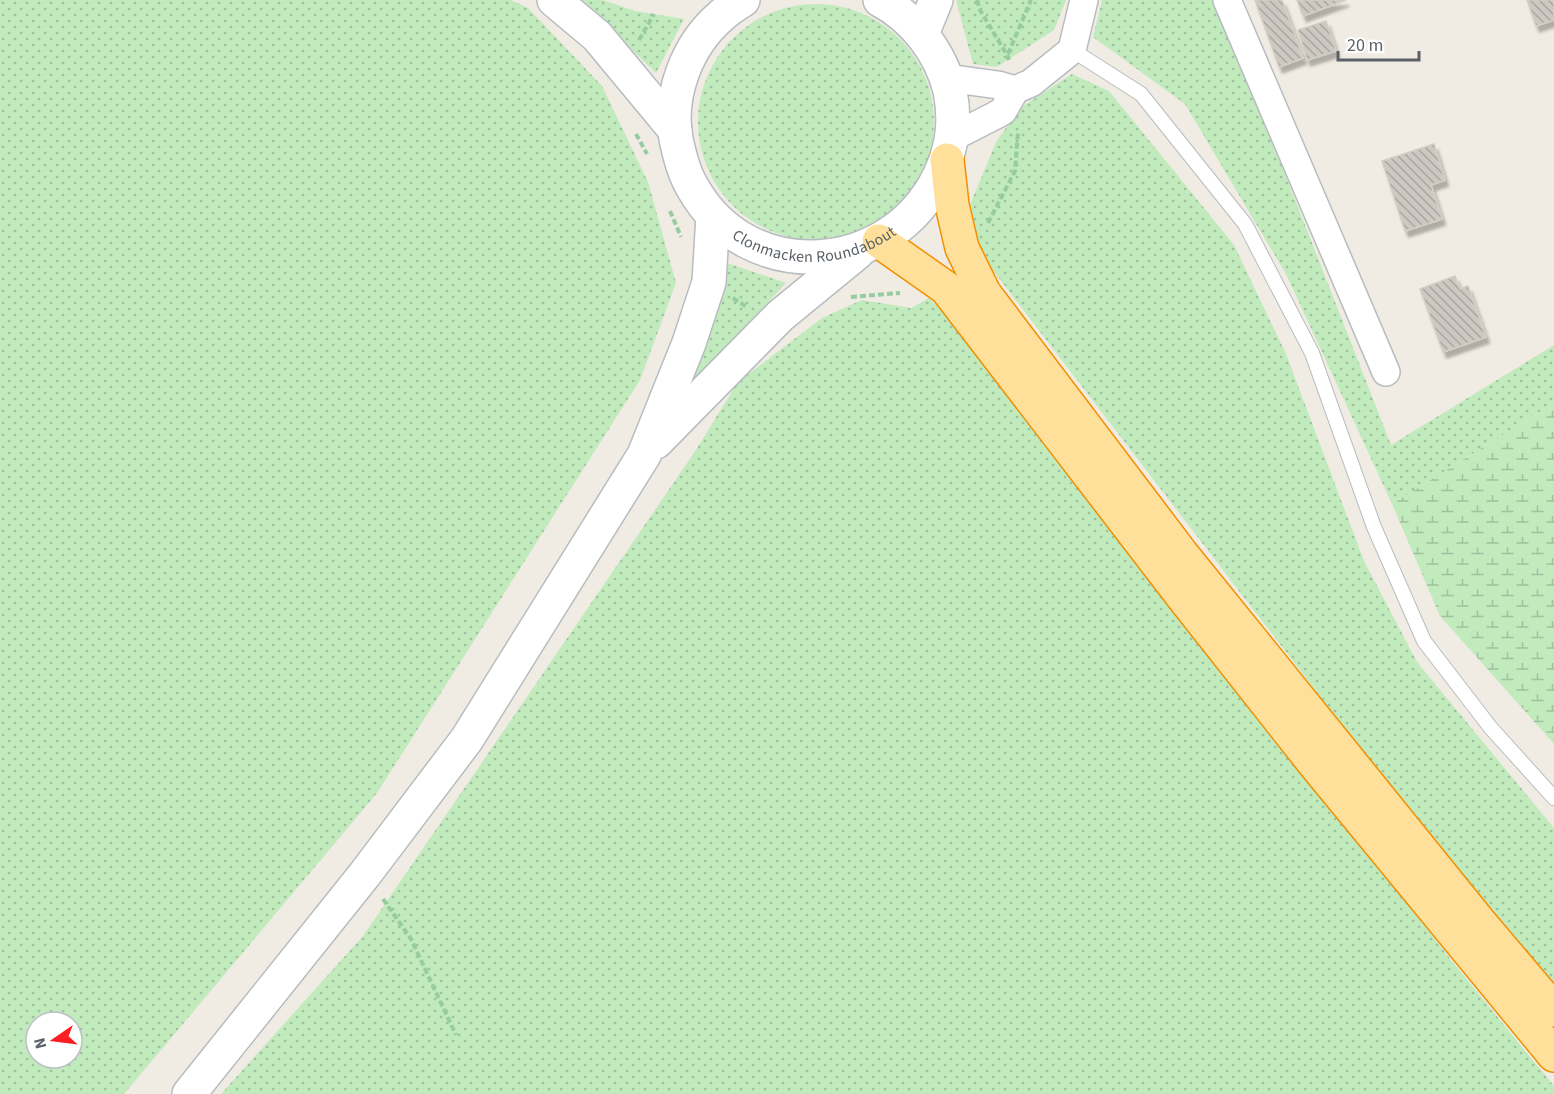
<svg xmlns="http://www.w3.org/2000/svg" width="1554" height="1094" font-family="'Source Sans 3',sans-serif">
  <defs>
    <pattern id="grass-dots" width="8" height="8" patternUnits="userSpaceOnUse" patternTransform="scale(1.5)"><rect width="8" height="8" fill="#c1eabd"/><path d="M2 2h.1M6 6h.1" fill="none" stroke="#a0c19d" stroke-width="1.8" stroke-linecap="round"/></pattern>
    <pattern id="wetland-marsh" width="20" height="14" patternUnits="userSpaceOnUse" patternTransform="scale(1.5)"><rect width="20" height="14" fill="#c1eabd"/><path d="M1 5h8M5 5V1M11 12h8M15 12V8" fill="none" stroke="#a0c19d"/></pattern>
    <pattern id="building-back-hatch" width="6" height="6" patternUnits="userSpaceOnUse" patternTransform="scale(1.5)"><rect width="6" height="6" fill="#cdc9c2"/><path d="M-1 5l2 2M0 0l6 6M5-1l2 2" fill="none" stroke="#a9a7a1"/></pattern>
    <filter id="shadow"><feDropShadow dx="3.5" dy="6" stdDeviation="1.5" flood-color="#0004"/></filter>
  </defs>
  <rect width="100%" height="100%" fill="#f0ece3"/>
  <g fill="url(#grass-dots)" fill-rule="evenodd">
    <path d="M 0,0 L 511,0 L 528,8 L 602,86 L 648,182 L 676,283 L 640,380 L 377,793 L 124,1094 L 0,1094 ZM 36,1022 L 72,1022 L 72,1058 L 36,1058 Z"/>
    <path d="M 580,0 L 603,0 L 635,11 L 684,19 L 656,73 Z"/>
    <path d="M 956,0 L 1066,0 L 1054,30 L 997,67 L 973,64 Z"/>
    <path d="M 1102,0 L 1217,0 L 1391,445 L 1554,345 L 1554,403 L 1392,504 L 1286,274 L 1185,104 L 1093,37 Z"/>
    <circle cx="816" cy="122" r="118"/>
    <path d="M 1072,74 L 1109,91 L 1234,245 L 1286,354 L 1364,561 L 1417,662 L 1554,828 L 1554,985 L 1431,841 L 981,255 L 970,205 L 996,142 L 1020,108 Z"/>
    <path d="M 724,262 L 786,283 L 683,393 Z"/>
    <path d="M 929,298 L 956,325 L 1452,961 L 1554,1086 L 1554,1094 L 221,1094 L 363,936 L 694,453 L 738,382 L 822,318 L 862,300 L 911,308 Z"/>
  </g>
  <path fill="url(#wetland-marsh)" d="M 1554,403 L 1554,744 L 1440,616 L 1392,504 Z"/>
  <g fill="url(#building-back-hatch)" stroke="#d5cdc1" stroke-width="1.5" filter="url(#shadow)">
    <path d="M 1255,0 L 1282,0 L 1303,58 L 1279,67 Z"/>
    <path d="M 1297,0 L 1346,0 L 1303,16 Z"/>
    <path d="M 1527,0 L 1554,0 L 1554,20 L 1536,26 Z"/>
    <path d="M 1326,21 L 1336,51 L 1307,60 L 1298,30 Z"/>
    <path d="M 1434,144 L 1445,180 L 1431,185 L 1442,219 L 1405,231 L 1382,161 Z"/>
    <path d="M 1455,276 L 1460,289 L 1468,286 L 1486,337 L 1443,352 L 1420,289 Z"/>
  </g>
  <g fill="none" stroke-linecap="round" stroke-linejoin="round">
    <g stroke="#b8bcc1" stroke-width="16">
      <path id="service" d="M 1072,50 L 1141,94 L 1245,224 L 1312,353 L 1374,527 L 1424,641 L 1490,727 L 1554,798"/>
    </g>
    <g stroke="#b8bcc1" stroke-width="30">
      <g id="minor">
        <path d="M 1227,0 L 1386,372"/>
        <path d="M 947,78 L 998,85 L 1015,90"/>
        <path d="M 953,137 L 996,115 L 1003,111 L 1015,90 L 1031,83 L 1072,50 L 1084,0"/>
      </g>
    </g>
    <g stroke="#b8bcc1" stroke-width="36">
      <path id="tertiary" d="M 554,0 L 597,36 L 675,130"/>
    </g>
    <g stroke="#b7bcc1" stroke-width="36">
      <g id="secondary">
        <path id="s1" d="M 743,0 C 735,5 727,10 721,16 C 687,45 668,95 676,139 C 680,157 684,174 694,190 C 748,283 881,277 934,186 C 951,156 957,126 950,91 C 941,53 914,18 880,0"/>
        <path d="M 922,34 L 936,0"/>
        <path d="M 656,442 L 780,316 L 858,252"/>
        <path d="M 189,1094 L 365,874 L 467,739 L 644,455 L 689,343 L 709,282 L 713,216"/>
      </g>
    </g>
    <g stroke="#f38f00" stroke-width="36">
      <g id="trunk">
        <path d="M 947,160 L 952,205 L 962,248 L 984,293 L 1181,553 L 1481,924 L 1554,1010"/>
        <path d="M 879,241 L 946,288 L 1183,597 L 1314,763 L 1554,1055"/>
      </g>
    </g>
    <g stroke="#95cca0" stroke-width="4" stroke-dasharray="6 3" stroke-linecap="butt">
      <path d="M 977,0 L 980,10 L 1007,55 L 1009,60"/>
      <path d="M 639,40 L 654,14"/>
      <path d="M 1008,54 L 1031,0"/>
      <path d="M 636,134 L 647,154"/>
      <path d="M 670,211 L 681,237"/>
      <path d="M 988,223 L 1015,171 L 1018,132"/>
      <path d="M 851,297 L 900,293"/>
      <path d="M 733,298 L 747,307"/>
      <path d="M 383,899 L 411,939 L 456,1035"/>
    </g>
    <use href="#service" stroke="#fff" stroke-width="14"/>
    <use href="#minor" stroke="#fff" stroke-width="27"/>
    <use href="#tertiary" stroke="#fff" stroke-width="33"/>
    <use href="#secondary" stroke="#fff" stroke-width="33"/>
    <use href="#trunk" stroke="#ffe09a" stroke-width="33"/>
  </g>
  <g text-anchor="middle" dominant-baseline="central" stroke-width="6" stroke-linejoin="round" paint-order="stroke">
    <g font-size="16" fill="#5b6166" stroke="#fff">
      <text stroke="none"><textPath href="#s1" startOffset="363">Clonmacken Roundabout</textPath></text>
    </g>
  </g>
  <g transform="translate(54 1040) rotate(256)"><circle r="28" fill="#ffffff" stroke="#bdc0c2" stroke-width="1.5"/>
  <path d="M0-4.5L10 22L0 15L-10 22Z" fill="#fb1e22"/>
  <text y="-9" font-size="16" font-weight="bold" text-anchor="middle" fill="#5b6166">N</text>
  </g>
  <path d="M1338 51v9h81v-9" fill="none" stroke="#5b6166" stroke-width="3"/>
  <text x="1347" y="51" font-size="18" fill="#5b6166" stroke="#ffffff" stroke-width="4.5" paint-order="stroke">20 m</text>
</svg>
